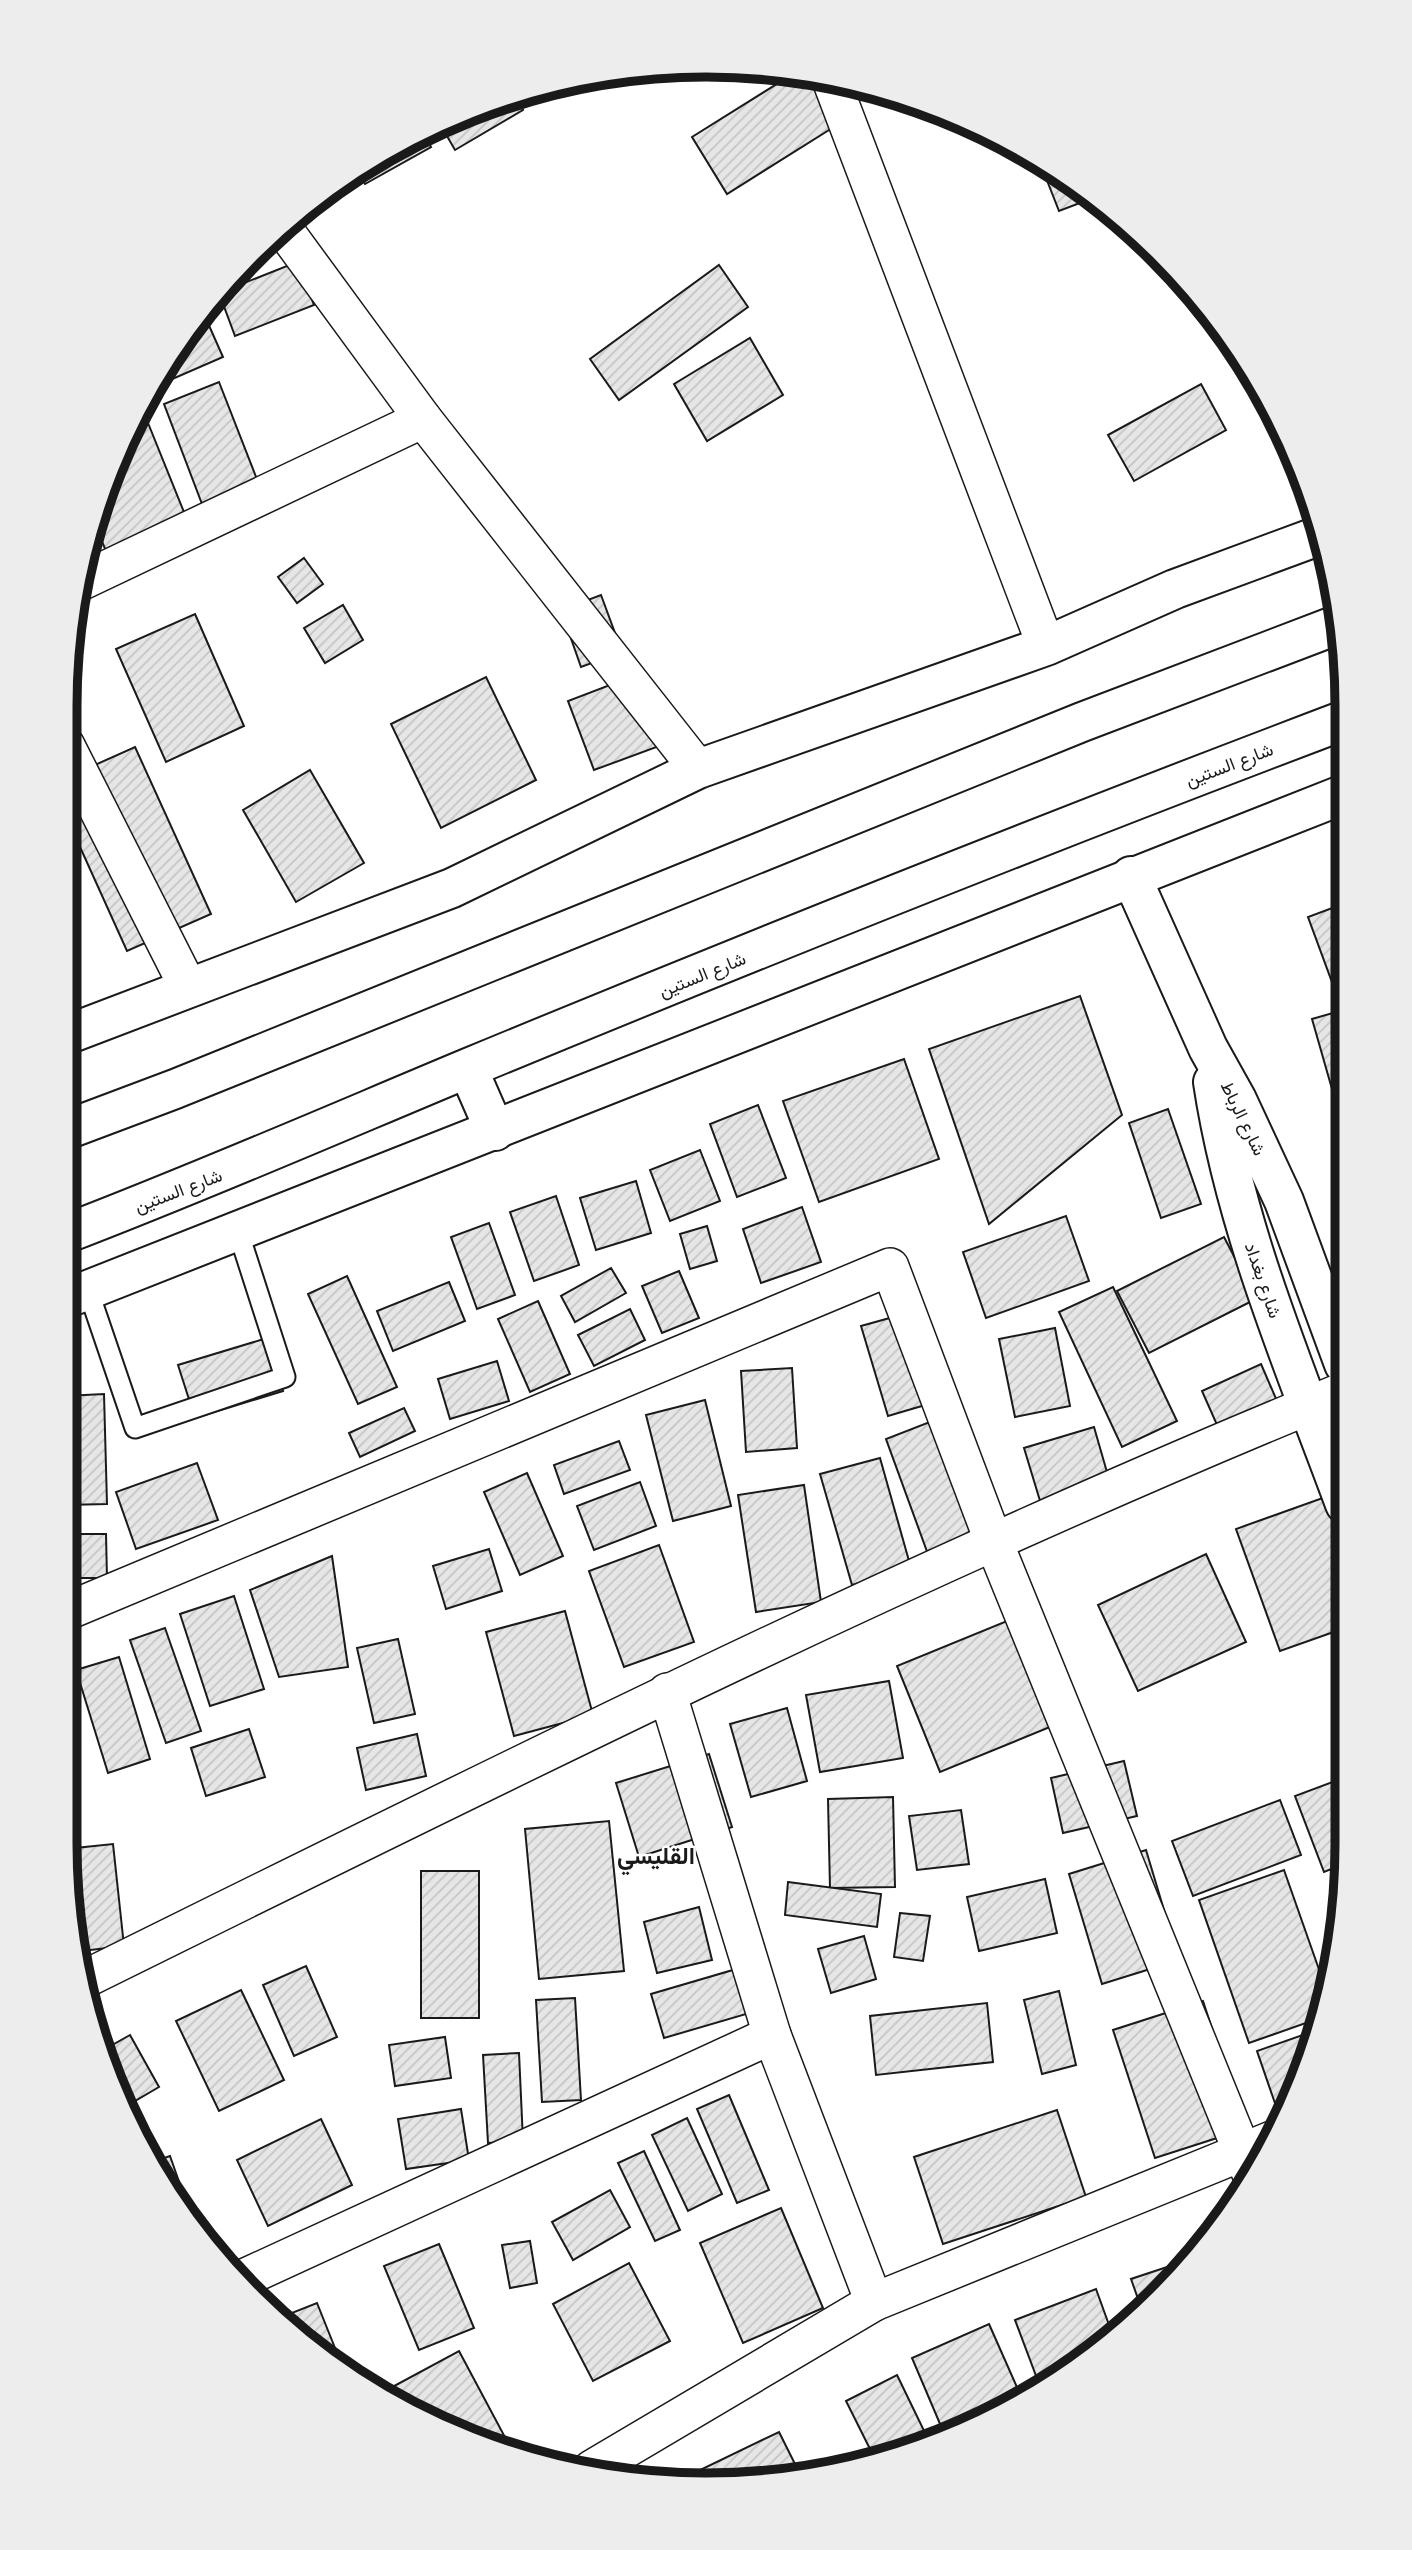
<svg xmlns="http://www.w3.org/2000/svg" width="1412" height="2550" font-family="Lato,Vazirmatn,sans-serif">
  <defs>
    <pattern id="building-hatch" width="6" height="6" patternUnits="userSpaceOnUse" patternTransform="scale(1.75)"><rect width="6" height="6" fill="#e6e6e6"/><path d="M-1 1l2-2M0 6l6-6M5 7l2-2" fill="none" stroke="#c5c5c5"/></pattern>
  </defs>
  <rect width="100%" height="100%" fill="#fff"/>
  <g fill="url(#building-hatch)" stroke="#1a1a1a" stroke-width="2">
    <path d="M 796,72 L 806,74 L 837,125 L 727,194 L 692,137 Z"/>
    <path d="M 514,96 L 523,110 L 455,150 L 440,124 Z"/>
    <path d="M 423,131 L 431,147 L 365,184 L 357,171 Z"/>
    <path d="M 1039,160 L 1093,198 L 1059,211 Z"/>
    <path d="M 297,262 L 314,305 L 235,336 L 219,293 Z"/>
    <path d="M 719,265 L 748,307 L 619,400 L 590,359 Z"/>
    <path d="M 203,312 L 223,357 L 154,387 L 152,384 Z"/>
    <path d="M 750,338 L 783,395 L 707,441 L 674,384 Z"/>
    <path d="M 219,382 L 258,482 L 202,504 L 164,404 Z"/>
    <path d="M 1201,384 L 1226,430 L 1134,481 L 1108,435 Z"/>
    <path d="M 146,418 L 192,532 L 112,565 L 94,523 L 135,423 Z"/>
    <path d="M 304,558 L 323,584 L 297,603 L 278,577 Z"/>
    <path d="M 601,595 L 622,652 L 581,667 L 561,610 Z"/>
    <path d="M 343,605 L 363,640 L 325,663 L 304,628 Z"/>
    <path d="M 195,614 L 244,726 L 166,762 L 116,649 Z"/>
    <path d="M 636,675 L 662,745 L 594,770 L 568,701 Z"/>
    <path d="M 486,677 L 536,780 L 441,828 L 391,724 Z"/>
    <path d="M 135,747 L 211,914 L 127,951 L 66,816 L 66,778 Z"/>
    <path d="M 310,770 L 364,863 L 296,902 L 243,810 Z"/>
    <path d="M 1343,904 L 1343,999 L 1339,1001 L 1308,917 Z"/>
    <path d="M 1080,996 L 1122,1115 L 989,1224 L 929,1049 Z"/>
    <path d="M 1343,1010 L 1343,1124 L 1342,1124 L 1312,1019 Z"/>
    <path d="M 904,1059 L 939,1159 L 819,1202 L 783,1101 Z"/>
    <path d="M 758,1105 L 786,1178 L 737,1197 L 710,1124 Z"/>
    <path d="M 1168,1109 L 1201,1204 L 1161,1218 L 1129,1123 Z"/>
    <path d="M 700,1150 L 720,1201 L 670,1221 L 650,1170 Z"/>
    <path d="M 636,1181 L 651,1233 L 596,1250 L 580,1198 Z"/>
    <path d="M 556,1196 L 579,1265 L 534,1281 L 510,1212 Z"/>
    <path d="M 802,1207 L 821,1262 L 761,1283 L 743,1229 Z"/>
    <path d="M 1066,1216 L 1089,1281 L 986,1318 L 963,1252 Z"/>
    <path d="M 489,1223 L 515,1295 L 477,1309 L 451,1237 Z"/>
    <path d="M 707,1226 L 717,1261 L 690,1269 L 680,1234 Z"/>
    <path d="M 1224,1237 L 1256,1299 L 1149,1353 L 1117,1291 Z"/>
    <path d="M 611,1268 L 626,1293 L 575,1322 L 561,1296 Z"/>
    <path d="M 679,1271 L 699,1318 L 662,1333 L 642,1286 Z"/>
    <path d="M 347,1276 L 397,1387 L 358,1404 L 308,1294 Z"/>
    <path d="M 449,1282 L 465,1321 L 393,1351 L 377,1311 Z"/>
    <path d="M 1113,1287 L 1177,1421 L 1122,1447 L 1059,1312 Z"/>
    <path d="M 538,1301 L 570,1374 L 530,1392 L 498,1319 Z"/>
    <path d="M 630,1309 L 645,1340 L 594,1366 L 578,1335 Z"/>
    <path d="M 922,1309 L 949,1398 L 888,1416 L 861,1326 Z"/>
    <path d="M 1055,1328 L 1070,1406 L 1015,1417 L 999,1339 Z"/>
    <path d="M 267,1338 L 283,1391 L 195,1418 L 178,1365 Z"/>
    <path d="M 497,1361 L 509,1401 L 450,1419 L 438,1379 Z"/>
    <path d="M 1261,1364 L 1280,1408 L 1221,1434 L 1202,1391 Z"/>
    <path d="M 792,1368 L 797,1448 L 746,1452 L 741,1371 Z"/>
    <path d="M 104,1394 L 107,1504 L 65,1505 L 65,1396 Z"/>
    <path d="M 705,1400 L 731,1506 L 673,1521 L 646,1415 Z"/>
    <path d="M 404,1408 L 415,1431 L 360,1457 L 349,1433 Z"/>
    <path d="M 940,1418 L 984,1536 L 929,1557 L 886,1439 Z"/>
    <path d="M 1094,1427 L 1113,1493 L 1044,1514 L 1024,1448 Z"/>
    <path d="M 619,1441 L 630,1470 L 564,1494 L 554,1465 Z"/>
    <path d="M 880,1458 L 911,1568 L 852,1585 L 820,1474 Z"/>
    <path d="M 197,1463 L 218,1520 L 136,1549 L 116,1492 Z"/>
    <path d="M 527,1473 L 563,1556 L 520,1575 L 484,1492 Z"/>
    <path d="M 640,1482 L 656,1526 L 594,1550 L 577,1506 Z"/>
    <path d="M 804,1485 L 821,1602 L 756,1612 L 738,1495 Z"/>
    <path d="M 1331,1495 L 1345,1534 L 1345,1628 L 1280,1651 L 1236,1529 Z"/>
    <path d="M 65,1534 L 106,1534 L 107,1578 L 65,1578 Z"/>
    <path d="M 659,1545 L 694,1642 L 624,1667 L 589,1571 Z"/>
    <path d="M 489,1549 L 502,1591 L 446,1609 L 433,1566 Z"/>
    <path d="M 1206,1554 L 1246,1642 L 1138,1691 L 1098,1605 Z"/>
    <path d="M 332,1556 L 348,1667 L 279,1677 L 250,1590 Z"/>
    <path d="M 234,1596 L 264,1689 L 210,1706 L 180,1614 Z"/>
    <path d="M 565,1611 L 593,1715 L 514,1736 L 486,1632 Z"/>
    <path d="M 1007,1621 L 1050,1727 L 940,1772 L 897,1666 Z"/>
    <path d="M 165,1628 L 201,1731 L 166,1743 L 130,1640 Z"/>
    <path d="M 398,1639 L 415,1714 L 374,1723 L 357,1648 Z"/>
    <path d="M 119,1657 L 150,1759 L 108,1773 L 76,1670 Z"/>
    <path d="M 889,1681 L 903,1758 L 820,1772 L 806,1695 Z"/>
    <path d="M 787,1708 L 807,1781 L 751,1797 L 730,1724 Z"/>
    <path d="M 249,1729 L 265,1777 L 206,1796 L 191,1748 Z"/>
    <path d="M 417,1734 L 426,1776 L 366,1790 L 357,1748 Z"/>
    <path d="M 709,1754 L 732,1827 L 639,1857 L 616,1783 Z"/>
    <path d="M 1124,1761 L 1137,1816 L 1063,1833 L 1051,1778 Z"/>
    <path d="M 1346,1777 L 1346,1863 L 1324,1872 L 1295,1796 Z"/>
    <path d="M 893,1797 L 895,1887 L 830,1888 L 828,1799 Z"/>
    <path d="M 1280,1800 L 1301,1855 L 1193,1896 L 1172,1841 Z"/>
    <path d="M 961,1810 L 969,1864 L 917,1870 L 909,1816 Z"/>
    <path d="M 609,1821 L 624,1971 L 539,1979 L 525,1829 Z"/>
    <path d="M 113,1844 L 124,1946 L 82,1951 L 66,1849 Z"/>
    <path d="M 1146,1850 L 1179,1960 L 1102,1984 L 1069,1874 Z"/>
    <path d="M 1284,1870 L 1328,1995 L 1325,2010 L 1323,2017 L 1249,2043 L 1199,1900 Z"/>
    <rect x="421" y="1871" width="58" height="147"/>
    <path d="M 1045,1879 L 1057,1933 L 979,1951 L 967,1897 Z"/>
    <path d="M 788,1882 L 881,1894 L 877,1927 L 785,1915 Z"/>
    <path d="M 699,1907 L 712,1960 L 657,1973 L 644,1922 Z"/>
    <path d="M 900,1913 L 930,1916 L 923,1961 L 894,1957 Z"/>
    <path d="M 864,1936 L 876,1979 L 831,1993 L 818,1949 Z"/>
    <path d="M 767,1960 L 780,2004 L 664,2038 L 651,1994 Z"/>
    <path d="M 306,1966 L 337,2037 L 294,2056 L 263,1985 Z"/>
    <path d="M 241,1990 L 284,2080 L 219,2111 L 176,2021 Z"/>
    <path d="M 1059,1991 L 1076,2065 L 1042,2074 L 1024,2000 Z"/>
    <path d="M 575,1998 L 581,2100 L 542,2102 L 536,2000 Z"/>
    <path d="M 1203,2001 L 1245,2129 L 1155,2158 L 1113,2030 Z"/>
    <path d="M 987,2003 L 993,2062 L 876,2075 L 870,2016 Z"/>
    <path d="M 1317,2030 L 1284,2110 L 1278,2112 L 1257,2051 Z"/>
    <path d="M 130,2035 L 159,2087 L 128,2105 L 100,2052 Z"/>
    <path d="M 445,2037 L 451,2078 L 395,2086 L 389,2045 Z"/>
    <path d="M 519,2053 L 523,2141 L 488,2143 L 483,2055 Z"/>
    <path d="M 729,2095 L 769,2190 L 737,2203 L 697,2109 Z"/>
    <path d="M 461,2109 L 469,2160 L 406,2169 L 398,2119 Z"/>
    <path d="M 1057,2110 L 1086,2197 L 943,2244 L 914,2157 Z"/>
    <path d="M 687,2118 L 722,2194 L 688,2211 L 652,2135 Z"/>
    <path d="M 321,2119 L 352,2185 L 268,2226 L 237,2160 Z"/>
    <path d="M 644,2151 L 680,2230 L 655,2241 L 618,2163 Z"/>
    <path d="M 170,2156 L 190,2213 L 187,2214 L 158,2160 Z"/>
    <path d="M 610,2190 L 630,2227 L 573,2260 L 552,2222 Z"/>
    <path d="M 781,2208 L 823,2308 L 743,2343 L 700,2243 Z"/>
    <path d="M 530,2241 L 537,2283 L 510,2288 L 502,2245 Z"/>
    <path d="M 439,2244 L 474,2328 L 419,2350 L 384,2266 Z"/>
    <path d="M 1182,2262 L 1142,2310 L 1131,2279 Z"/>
    <path d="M 629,2263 L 670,2341 L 593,2381 L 553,2304 Z"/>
    <path d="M 1096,2289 L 1113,2336 L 1038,2381 L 1015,2320 Z"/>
    <path d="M 317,2303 L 345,2373 L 284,2316 Z"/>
    <path d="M 989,2324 L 1020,2394 L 946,2438 L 912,2358 Z"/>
    <path d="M 459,2351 L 507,2441 L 499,2445 L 383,2392 Z"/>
    <path d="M 897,2375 L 929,2441 L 873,2455 L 846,2401 Z"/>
    <path d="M 779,2432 L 799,2472 L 748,2484 L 697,2479 L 694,2473 Z"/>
  </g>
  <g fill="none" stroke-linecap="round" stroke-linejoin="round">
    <g stroke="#1a1a1a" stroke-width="23">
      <path id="lane" d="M 88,1290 L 135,1428 L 285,1377 L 238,1231"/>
    </g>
    <g stroke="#1a1a1a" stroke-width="40">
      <g id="street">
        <path d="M 831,80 L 1046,646"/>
        <path d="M 283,228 L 423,419 L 698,769"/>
        <path d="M 80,582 L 423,419"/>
        <path d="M 66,746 L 188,987"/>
        <path d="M 65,1612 L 890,1267 L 993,1540 L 1252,2176"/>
        <path d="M 667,1692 L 772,2035 L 874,2302"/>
        <path d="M 87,1978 C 502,1773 915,1566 1344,1391"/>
        <path d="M 244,2278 L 772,2035"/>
        <path d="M 592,2469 L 874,2302 L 1272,2140"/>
      </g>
    </g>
    <g stroke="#1a1a1a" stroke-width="42">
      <g id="secondary">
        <path d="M 1131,876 L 1208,1048 L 1237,1100 L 1284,1201 L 1344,1364"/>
        <path d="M 1213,1082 C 1235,1228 1294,1366 1345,1504"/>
      </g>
    </g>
    <g stroke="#1a1a1a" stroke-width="42">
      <g id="primary">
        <path d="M 66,1035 L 452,888 L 698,769 L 1046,646 L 1175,589 L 1321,535"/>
        <path d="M 65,1299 L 1342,795"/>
      </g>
    </g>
    <g stroke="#1a1a1a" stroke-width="42">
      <g id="highway">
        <path d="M 468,1069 L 495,1131"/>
        <path d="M 66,1130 L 175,1089 L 1082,722 L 1342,623"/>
        <path d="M 65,1234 C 201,1182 334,1124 468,1068 C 758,948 1049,832 1342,721"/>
      </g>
    </g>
    <use href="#lane" stroke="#fff" stroke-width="19"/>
    <use href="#street" stroke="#fff" stroke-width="37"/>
    <use href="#secondary" stroke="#fff" stroke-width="38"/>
    <use href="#primary" stroke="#fff" stroke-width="38"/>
    <use href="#highway" stroke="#fff" stroke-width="38"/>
  </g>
  <g text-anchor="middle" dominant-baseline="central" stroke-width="5" stroke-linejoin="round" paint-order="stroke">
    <g font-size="18" fill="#1a1a1a" stroke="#fff">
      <text transform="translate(1229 764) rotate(-21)">شارع الستين</text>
      <text transform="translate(702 974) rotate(-22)">شارع الستين</text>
      <text transform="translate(1244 1118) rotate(64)">شارع الرباط</text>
      <text transform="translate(178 1190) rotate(-21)">شارع الستين</text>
      <text transform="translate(1264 1280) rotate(71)">شارع بغداد</text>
    </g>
    <g font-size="24" font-weight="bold" fill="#1a1a1a" stroke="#fff">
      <text x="656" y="1854">القليسي</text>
    </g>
  </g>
  <path d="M0 0H1412V2550H0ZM706 77H706A629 629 0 0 1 1335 706V1844A629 629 0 0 1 706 2473H706A629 629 0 0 1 77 1844V706A629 629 0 0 1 706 77Z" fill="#ededed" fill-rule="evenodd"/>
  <path fill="none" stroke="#1a1a1a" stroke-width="9" d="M706 77H706A629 629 0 0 1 1335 706V1844A629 629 0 0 1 706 2473H706A629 629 0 0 1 77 1844V706A629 629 0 0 1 706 77Z"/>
</svg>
